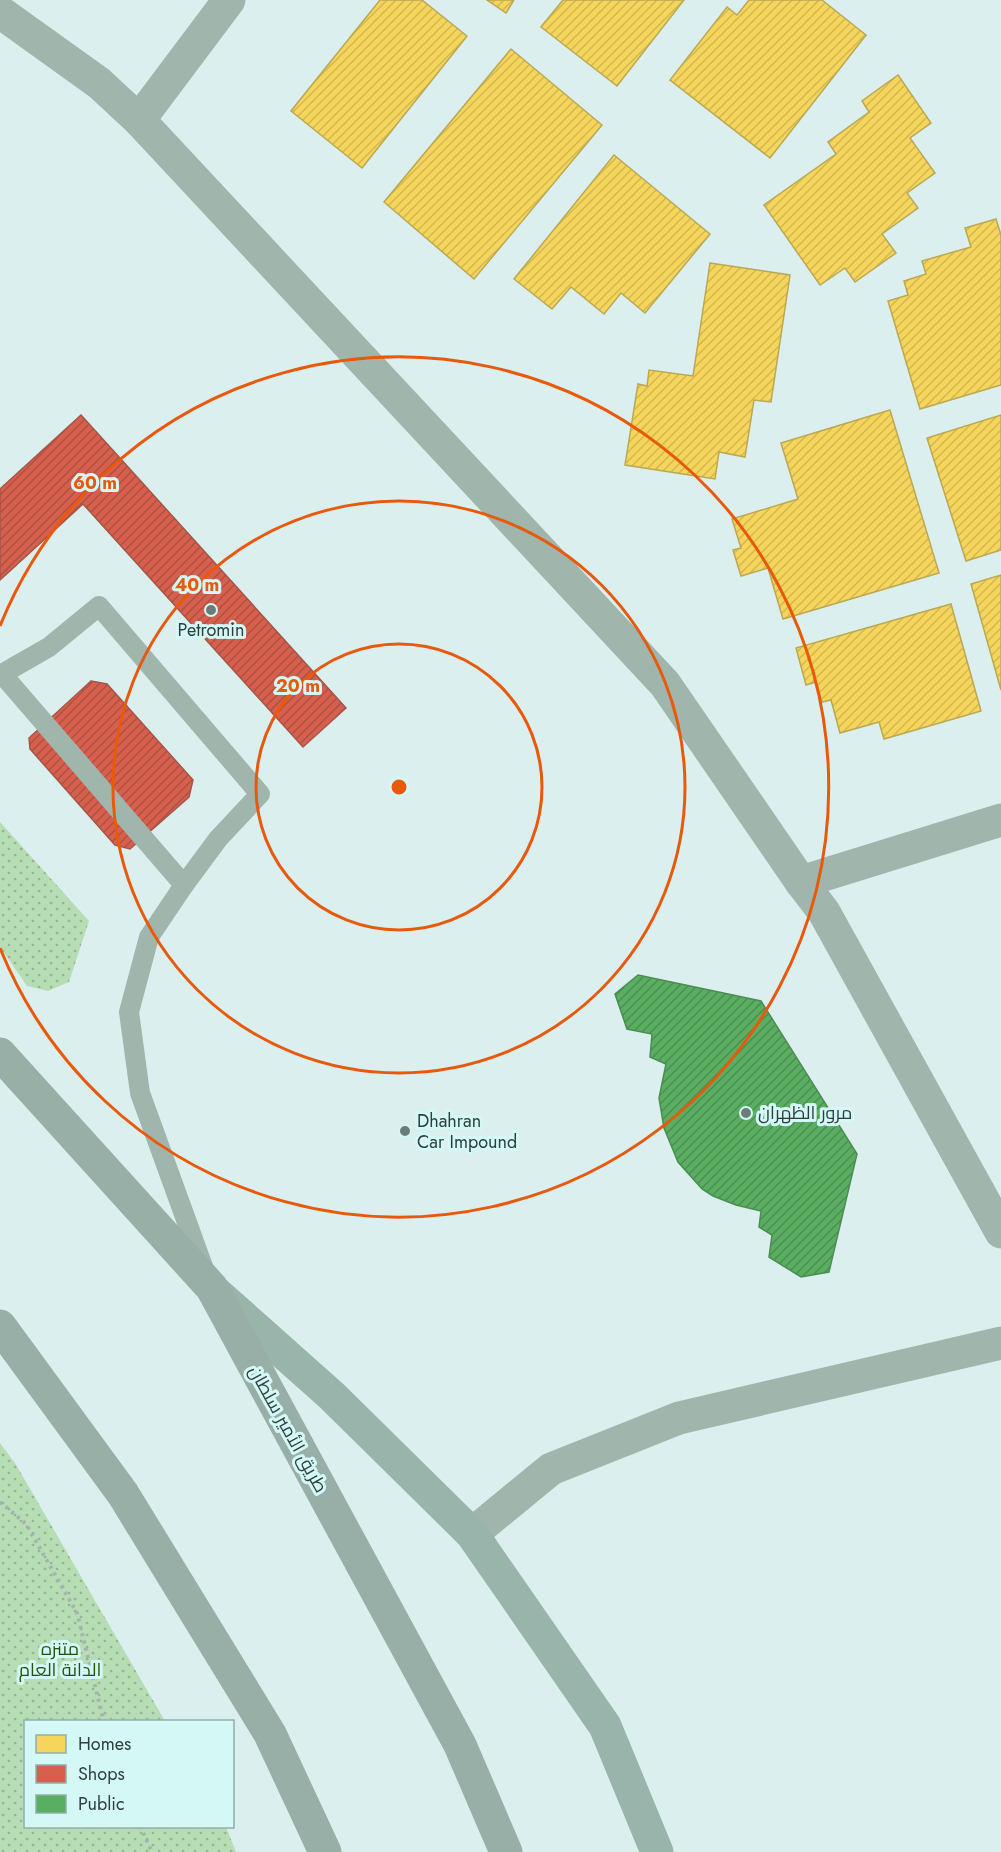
<svg xmlns="http://www.w3.org/2000/svg" width="1001" height="1852" font-family="Jost,Cairo,sans-serif">
  <defs>
    <pattern id="grass-dots" width="8" height="8" patternUnits="userSpaceOnUse" patternTransform="scale(1.5)"><rect width="8" height="8" fill="#b7ddb5"/><path d="M2 2h.1M6 6h.1" fill="none" stroke="#95b594" stroke-width="1.8" stroke-linecap="round"/></pattern>
    <pattern id="homes-hatch" width="6" height="6" patternUnits="userSpaceOnUse" patternTransform="scale(1.5)"><rect width="6" height="6" fill="#f6d55c"/><path d="M-1 1l2-2M0 6l6-6M5 7l2-2" fill="none" stroke="#d3b851"/></pattern>
    <pattern id="shops-hatch" width="6" height="6" patternUnits="userSpaceOnUse" patternTransform="scale(1.5)"><rect width="6" height="6" fill="#d6604d"/><path d="M-1 1l2-2M0 6l6-6M5 7l2-2" fill="none" stroke="#ae5141"/></pattern>
    <pattern id="public-hatch" width="6" height="6" patternUnits="userSpaceOnUse" patternTransform="scale(1.5)"><rect width="6" height="6" fill="#5aae61"/><path d="M-1 1l2-2M0 6l6-6M5 7l2-2" fill="none" stroke="#4b8f51"/></pattern>
  </defs>
  <rect width="100%" height="100%" fill="#dbf0ee"/>
  <g fill="url(#grass-dots)">
    <path d="M 0,822 L 89,921 L 69,982 L 48,991 L 27,986 L 0,947 Z"/>
    <path d="M 0,1443 L 15,1463 L 165,1721 L 26,1722 L 26,1826 L 226,1827 L 236,1852 L 0,1852 Z"/>
  </g>
  <g fill="url(#homes-hatch)" stroke="#baa853" stroke-width="1.5">
    <path d="M 380,0 L 422,0 L 467,36 L 362,168 L 291,111 Z"/>
    <path d="M 487,0 L 514,0 L 506,13 Z"/>
    <path d="M 563,0 L 684,0 L 617,86 L 541,27 Z"/>
    <path d="M 749,0 L 822,0 L 866,35 L 770,158 L 670,80 L 727,7 L 737,15 Z"/>
    <path d="M 511,49 L 602,125 L 474,279 L 384,202 Z"/>
    <path d="M 898,75 L 931,123 L 910,138 L 935,173 L 907,193 L 918,208 L 882,234 L 896,253 L 855,282 L 845,268 L 820,285 L 764,205 L 836,154 L 828,142 L 869,112 L 862,101 Z"/>
    <path d="M 614,155 L 710,234 L 645,313 L 621,293 L 604,314 L 571,287 L 552,309 L 514,279 Z"/>
    <path d="M 996,219 L 1001,235 L 1001,385 L 920,409 L 888,301 L 908,295 L 904,281 L 926,274 L 922,261 L 971,247 L 965,228 Z"/>
    <path d="M 710,263 L 790,275 L 771,402 L 754,400 L 745,457 L 719,452 L 715,479 L 625,465 L 638,384 L 647,386 L 649,370 L 693,376 Z"/>
    <path d="M 890,410 L 939,573 L 783,619 L 768,568 L 741,576 L 733,550 L 741,548 L 732,519 L 798,499 L 781,443 Z"/>
    <path d="M 1001,415 L 1001,550 L 966,561 L 927,438 Z"/>
    <path d="M 1001,575 L 1001,690 L 971,584 Z"/>
    <path d="M 951,604 L 981,711 L 884,739 L 879,722 L 840,733 L 831,700 L 822,702 L 816,682 L 806,685 L 796,648 Z"/>
  </g>
  <g fill="url(#shops-hatch)" stroke="#a45648" stroke-width="1.5">
    <path d="M 81,415 L 346,708 L 303,747 L 83,504 L 0,580 L 0,489 Z"/>
    <path d="M 91,681 L 107,684 L 193,780 L 189,797 L 130,849 L 115,845 L 30,749 L 29,738 Z"/>
  </g>
  <path fill="url(#public-hatch)" stroke="#4d8c56" stroke-width="1.5" d="M 638,975 L 761,1001 L 857,1154 L 829,1272 L 801,1277 L 769,1257 L 772,1235 L 759,1227 L 761,1211 L 736,1205 L 713,1196 L 702,1189 L 678,1162 L 664,1128 L 659,1098 L 666,1064 L 650,1057 L 652,1034 L 627,1029 L 615,994 Z"/>
  <g fill="none" stroke-linecap="round" stroke-linejoin="round">
    <g stroke="#a4b5b1" stroke-width="4" stroke-dasharray="3 4.5" stroke-linecap="butt">
      <path d="M 0,1502 L 26,1524 L 77,1613 L 104,1722"/>
      <path d="M 140,1826 L 152,1852"/>
    </g>
    <g stroke="#a0b6ad" stroke-width="20">
      <path d="M 2,674 L 49,647 L 99,606 L 260,794 L 218,839 L 184,885"/>
      <path d="M 0,675 L 2,674 L 184,885 L 149,937 L 129,1012 L 140,1093 L 205,1272"/>
    </g>
    <g stroke="#a0b6ad" stroke-width="33">
      <path d="M 0,12 L 99,83 L 139,120 L 665,684 L 801,882 L 824,912 L 1001,1232"/>
      <path d="M 139,120 L 229,0"/>
      <path d="M 801,882 L 1001,820"/>
      <path d="M 472,1534 L 551,1469 L 679,1418 L 1001,1343"/>
    </g>
    <path stroke="#99b4aa" stroke-width="33" d="M 214,1291 L 332,1396 L 472,1534 L 605,1726 L 657,1852"/>
    <g stroke="#98afa7" stroke-width="33">
      <path d="M 0,1054 L 212,1288 L 460,1745 L 506,1852"/>
      <path d="M 0,1326 L 123,1494 L 270,1734 L 325,1852"/>
    </g>
  </g>
  <g fill="none" stroke="#e8590c" stroke-width="3">
    <circle cx="399" cy="787" r="143"/>
    <circle cx="399" cy="787" r="286"/>
    <path d="M0 626A430 430 0 1 1 0 948"/>
  </g>
  <g fill="#6b7c7b" stroke="#d3f8f5" stroke-width="2">
    <circle cx="211" cy="610" r="6"/>
    <circle cx="746" cy="1113" r="6"/>
    <circle cx="405" cy="1131" r="6"/>
  </g>
  <g text-anchor="middle" dominant-baseline="central" stroke-width="6" stroke-linejoin="round" paint-order="stroke">
    <g font-size="18" fill="#2f3e3d" stroke="#d3f8f5" text-anchor="start">
      <text x="211" y="630" text-anchor="middle">Petromin</text>
      <text x="758" y="1113">مرور الظهران</text>
      <text x="417" y="1121">Dhahran<tspan x="417" dy="21">Car Impound</tspan></text>
    </g>
    <g font-size="18" fill="#2f3e3d" stroke="#d3f8f5">
      <text transform="translate(288 1429) rotate(61)">طريق الأمير سلطان</text>
    </g>
    <g font-size="18" fill="#225309" stroke="#d3f8f5">
      <text x="60" y="1649">متنزه<tspan x="60" dy="21">الدانة العام</tspan></text>
    </g>
  </g>
  <circle cx="399" cy="787" r="9" fill="#e8590c" stroke="#d3f8f5" stroke-width="3"/>
  <g font-size="18" text-anchor="middle" font-weight="bold" fill="#e8590c" stroke="#d3f8f5" stroke-width="6" stroke-linejoin="round" paint-order="stroke">
    <text x="95" y="489">60 m</text>
    <text x="197" y="591">40 m</text>
    <text x="298" y="692">20 m</text>
  </g>
  <rect x="24" y="1720" width="210" height="108" fill="#d3f8f5" stroke="#91aeab" stroke-width="1.5"/>
  <rect x="36" y="1735" width="30" height="18" fill="#f6d55c" stroke="#91aeab" stroke-width="1.5"/>
  <text x="78" y="1750" font-size="18" fill="#2f3e3d">Homes</text>
  <rect x="36" y="1765" width="30" height="18" fill="#d6604d" stroke="#91aeab" stroke-width="1.5"/>
  <text x="78" y="1780" font-size="18" fill="#2f3e3d">Shops</text>
  <rect x="36" y="1795" width="30" height="18" fill="#5aae61" stroke="#91aeab" stroke-width="1.5"/>
  <text x="78" y="1810" font-size="18" fill="#2f3e3d">Public</text>
</svg>
